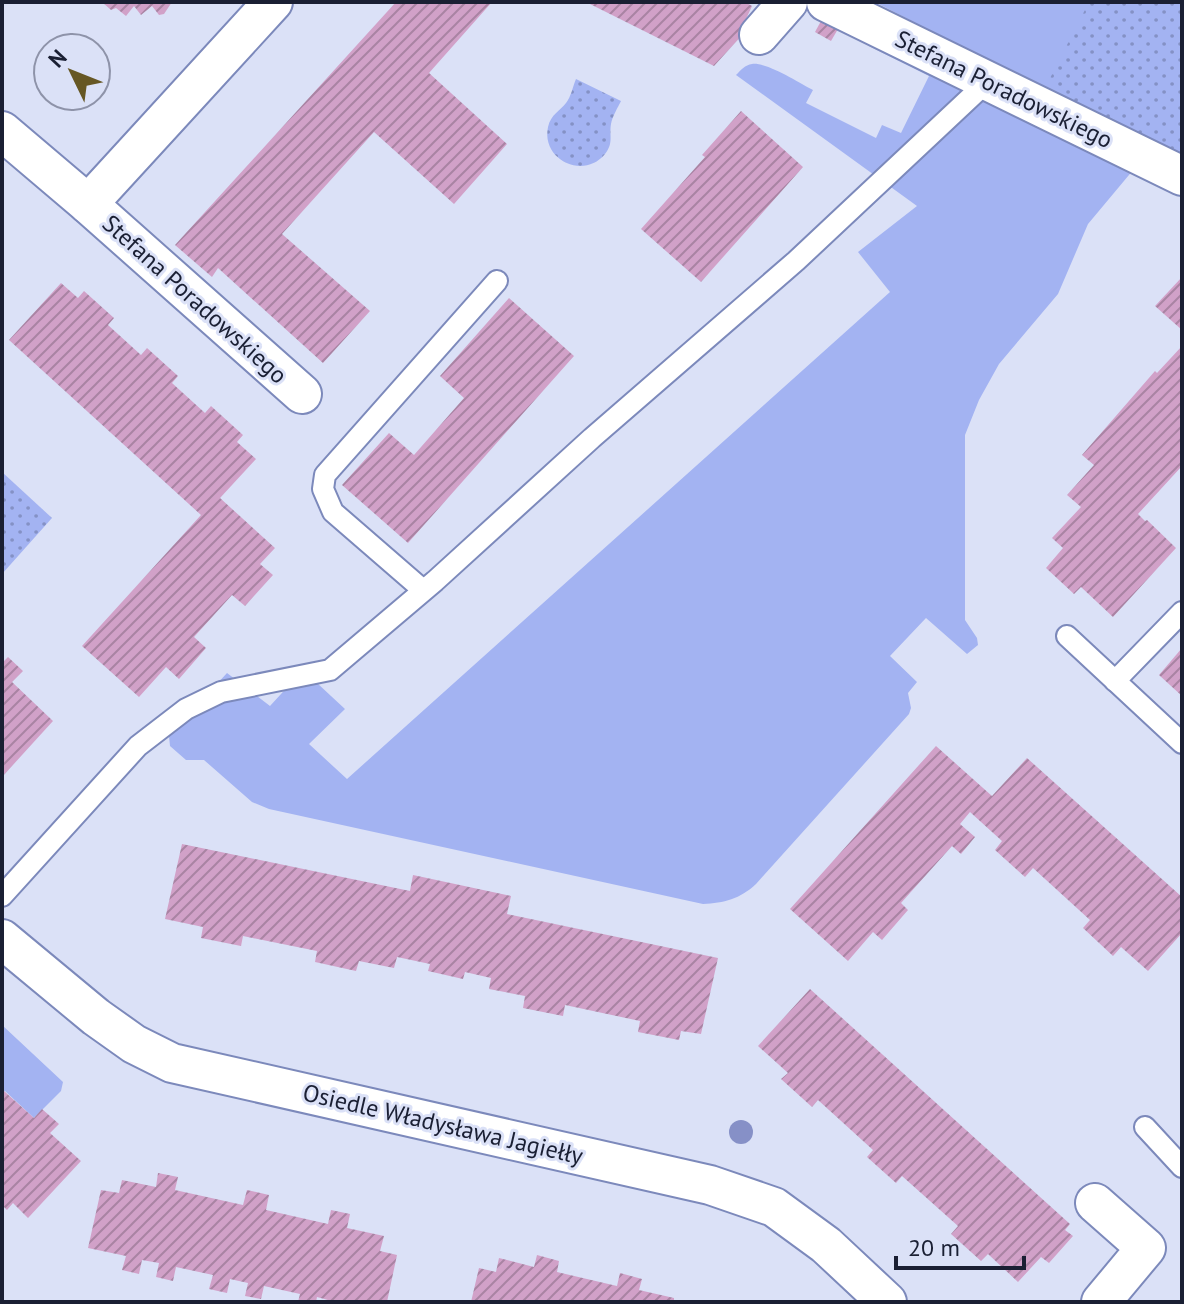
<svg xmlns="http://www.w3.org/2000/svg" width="1184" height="1304" font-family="'PT Sans',sans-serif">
  <defs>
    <pattern id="park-dots" width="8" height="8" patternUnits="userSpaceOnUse" patternTransform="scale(2)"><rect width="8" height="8" fill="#a3b3f2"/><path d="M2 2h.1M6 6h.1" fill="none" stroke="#8491c5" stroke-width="1.8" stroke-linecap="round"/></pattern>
    <pattern id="building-hatch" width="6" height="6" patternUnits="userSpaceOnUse" patternTransform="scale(2)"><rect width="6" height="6" fill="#d1a1c8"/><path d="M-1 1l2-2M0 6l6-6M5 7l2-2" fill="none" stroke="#a983a3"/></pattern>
  </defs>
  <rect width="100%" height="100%" fill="#dbe1f7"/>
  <g fill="#a3b3f2">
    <path d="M 875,2 L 1182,2 L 1044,90 Z"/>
    <path d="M 876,32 L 1139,163 L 1088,224 L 1058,294 L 999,364 L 979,400 L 965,435 L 965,620 L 977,638 L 978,645 L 967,654 L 926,618 L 890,656 L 917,682 L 908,693 L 911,708 L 909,714 L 756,884 C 740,899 724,903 703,904 L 269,809 L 252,802 L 204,760 L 186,760 L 170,746 L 169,736 L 227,673 L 270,706 L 303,670 L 345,709 L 309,744 L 347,779 L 890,292 L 858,252 L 917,206 L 736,75 C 741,70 745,65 752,64 C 767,62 799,83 813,90 L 806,103 L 876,138 L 882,125 L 901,133 L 929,76 L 869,46 Z"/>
    <path d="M 2,1025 L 63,1082 L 61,1091 L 34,1118 L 5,1091 L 2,1093 Z"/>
  </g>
  <g fill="url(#park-dots)">
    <path d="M 1089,2 L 1182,2 L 1182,154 L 1044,90 Z"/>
    <path d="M 576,79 L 621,101 C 618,107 612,117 611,124 C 609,135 614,143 605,154 C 584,180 541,160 548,127 C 551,114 560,111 566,103 C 571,97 573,86 576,79 Z"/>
    <path d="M 2,472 L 52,518 L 2,574 Z"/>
  </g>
  <g fill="url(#building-hatch)">
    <path d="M 102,2 L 172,2 L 164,14 L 159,15 L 152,6 L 141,15 L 134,6 L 126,16 L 116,8 L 111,10 Z"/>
    <path d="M 396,2 L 492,2 L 429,73 L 507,144 L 454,204 L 374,132 L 282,234 L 370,311 L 323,363 L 218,268 L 212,277 L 175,245 Z"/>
    <path d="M 586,2 L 745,2 L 752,6 L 741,30 L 745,32 L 714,66 Z"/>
    <path d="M 821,21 L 838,29 L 831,41 L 815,32 Z"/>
    <path d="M 741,111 L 803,167 L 701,282 L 641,229 L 705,157 L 702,155 Z"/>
    <path d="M 1182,277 L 1182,330 L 1155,306 Z"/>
    <path d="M 61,283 L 78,298 L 84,291 L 114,318 L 108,325 L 141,355 L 147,348 L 178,376 L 172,383 L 205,413 L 211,406 L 243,435 L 237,442 L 256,459 L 220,498 L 275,548 L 260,564 L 273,575 L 245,606 L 232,595 L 194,637 L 206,648 L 179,679 L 166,667 L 139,697 L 82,646 L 201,515 L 9,340 Z"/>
    <path d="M 509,298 L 574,356 L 408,543 L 342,485 L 389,433 L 414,455 L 464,398 L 440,376 Z"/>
    <path d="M 1182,346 L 1182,466 L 1138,514 L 1145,521 L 1147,520 L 1176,548 L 1113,617 L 1081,587 L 1074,594 L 1046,568 L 1063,548 L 1052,538 L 1081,507 L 1067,495 L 1094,465 L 1082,455 L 1155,371 L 1157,373 Z"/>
    <path d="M 1182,648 L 1182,696 L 1159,675 Z"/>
    <path d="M 8,657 L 23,671 L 12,682 L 53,721 L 2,777 L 2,663 Z"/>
    <path d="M 936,746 L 992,796 L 1027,758 L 1182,897 L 1182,933 L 1148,971 L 1121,947 L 1113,956 L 1083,928 L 1090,920 L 1033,868 L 1025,877 L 995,850 L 1002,841 L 970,812 L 960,824 L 975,837 L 961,854 L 952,846 L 901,903 L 908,910 L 882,940 L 873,932 L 848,961 L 790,909 Z"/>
    <path d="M 182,844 L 410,891 L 413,875 L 511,896 L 507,914 L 718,958 L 701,1034 L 681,1031 L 679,1040 L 638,1032 L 640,1021 L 565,1005 L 563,1016 L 523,1008 L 525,996 L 489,989 L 491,978 L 465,972 L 463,979 L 428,971 L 430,964 L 397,957 L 394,968 L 359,961 L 356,971 L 315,962 L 317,951 L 243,936 L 241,946 L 201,938 L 203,927 L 165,919 Z"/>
    <path d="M 810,989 L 1070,1224 L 1065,1230 L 1073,1236 L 1049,1263 L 1041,1257 L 1018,1282 L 988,1254 L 981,1261 L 951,1234 L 958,1226 L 902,1176 L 896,1183 L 867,1157 L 873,1150 L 818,1100 L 812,1107 L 781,1079 L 788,1073 L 758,1046 Z"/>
    <path d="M 4,1091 L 34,1118 L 42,1109 L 59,1124 L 50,1133 L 81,1161 L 28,1218 L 13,1203 L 7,1210 L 2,1205 L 2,1093 Z"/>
    <path d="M 158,1173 L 178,1177 L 175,1190 L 243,1205 L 247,1190 L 269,1195 L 266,1210 L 328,1224 L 331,1210 L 350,1214 L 347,1228 L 384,1236 L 380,1251 L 397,1255 L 387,1302 L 335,1302 L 317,1297 L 316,1302 L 298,1302 L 300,1294 L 264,1286 L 261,1299 L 245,1296 L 248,1283 L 230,1279 L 227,1293 L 209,1289 L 213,1275 L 176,1267 L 173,1281 L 156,1277 L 159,1263 L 142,1260 L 139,1274 L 122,1270 L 126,1256 L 88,1248 L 101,1190 L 119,1193 L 122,1180 L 156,1187 Z"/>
    <path d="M 537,1255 L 559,1261 L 557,1272 L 617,1286 L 620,1273 L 642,1279 L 639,1290 L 674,1298 L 674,1302 L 471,1302 L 479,1268 L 496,1272 L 499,1258 L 534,1267 Z"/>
  </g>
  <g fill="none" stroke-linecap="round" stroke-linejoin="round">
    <g stroke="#7c89bb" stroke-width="24">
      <g id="lane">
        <path d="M 423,590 L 333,512 L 323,489 L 325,475 L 497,281"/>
        <path d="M 1067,636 L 1182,743"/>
        <path d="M 1115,681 L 1182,612"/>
        <path d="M 2,896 L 138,746 L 186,709 L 221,692 L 330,670 L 435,581 L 592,438 L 796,261 L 988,81"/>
        <path d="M 1145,1127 L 1182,1167"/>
      </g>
    </g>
    <g stroke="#7c89bb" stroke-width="42">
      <g id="street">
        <path d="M 826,2 L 1182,176"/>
        <path d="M 759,35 L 788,2"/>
        <path d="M 2,131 L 88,204 L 273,2"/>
        <path d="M 88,204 L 302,394"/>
        <path d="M 2,939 L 96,1017 L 134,1044 L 172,1063 L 710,1185 L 774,1207 L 826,1245 L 887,1302"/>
        <path d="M 1095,1203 L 1146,1248 L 1101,1302"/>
      </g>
    </g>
    <use href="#lane" stroke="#fff" stroke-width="20"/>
    <use href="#street" stroke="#fff" stroke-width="38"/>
  </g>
  <circle fill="#8690c7" cx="741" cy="1132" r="12"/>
  <g text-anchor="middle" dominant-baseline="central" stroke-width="6" stroke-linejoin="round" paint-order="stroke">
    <g font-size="24" fill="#1a1f33" stroke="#dbe1f7">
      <text transform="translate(1004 89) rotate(26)">Stefana Poradowskiego</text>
      <text transform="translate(195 299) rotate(42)">Stefana Poradowskiego</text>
      <text transform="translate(443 1124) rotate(13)">Osiedle Władysława Jagiełły</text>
    </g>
  </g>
  <rect width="1184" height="1304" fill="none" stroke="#1a1f33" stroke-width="8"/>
  <g transform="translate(72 72) rotate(313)"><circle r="38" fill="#dbe1f7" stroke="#8e93a9" stroke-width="2"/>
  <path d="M0-6L14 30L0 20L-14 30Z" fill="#665724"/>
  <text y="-12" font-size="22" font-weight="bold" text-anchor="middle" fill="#1a1f33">N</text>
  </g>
  <path d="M896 1256v12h128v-12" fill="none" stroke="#1a1f33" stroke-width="4"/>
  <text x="908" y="1256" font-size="24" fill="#1a1f33" stroke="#dbe1f7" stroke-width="6" paint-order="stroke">20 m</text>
</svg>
